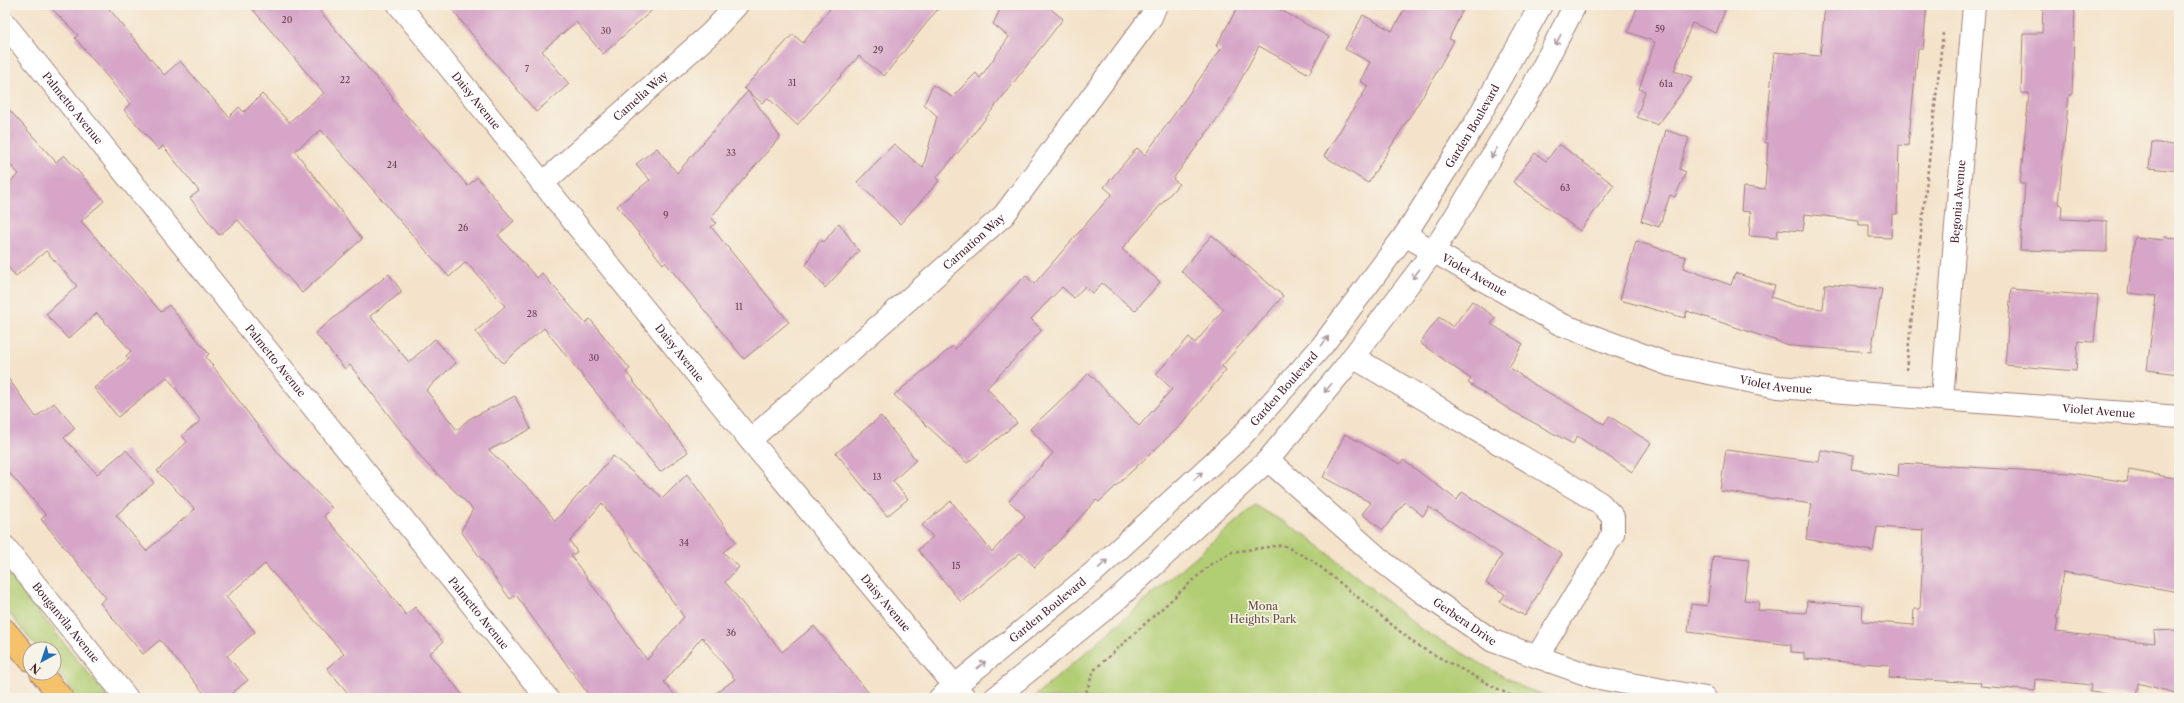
<svg xmlns="http://www.w3.org/2000/svg" width="2184" height="703" font-family="'Libre Caslon Text',serif">
  <rect width="100%" height="100%" fill="#f7f3e8"/>
  <filter id="ink" filterUnits="userSpaceOnUse"><feTurbulence type="fractalNoise" baseFrequency=".025" numOctaves="2"/><feDisplacementMap in="SourceGraphic" scale="8" xChannelSelector="R" yChannelSelector="G"/><feConvolveMatrix kernelMatrix="1 2 1 2 8 2 1 2 1" color-interpolation-filters="sRGB"/></filter>
  <filter id="wash" filterUnits="userSpaceOnUse"><feTurbulence type="fractalNoise" baseFrequency=".012" numOctaves="4" result="noise"/><feDisplacementMap in="SourceGraphic" scale="16" xChannelSelector="R" yChannelSelector="G"/><feGaussianBlur stdDeviation="0.9" result="paint"/><feColorMatrix in="noise" values="0 0 0 0 0 0 0 0 0 0 0 0 0 0 0 0 0 1.4 0 .05"/><feComposite in="paint" operator="in"/></filter>
  <g filter="url(#wash)">
    <rect width="100%" height="100%" fill="#f4e3ca"/>
    <g fill="#b2ce74" stroke="#7e7650">
      <path d="M 1255,505 L 1307,536 L 1422,630 L 1522,687 L 1551,698 L 1033,698 Z"/>
      <path d="M 5,570 L 108,698 L 78,698 L 54,668 L 54,649 L 38,649 L 5,608 Z"/>
    </g>
    <g id="blocks">
      <g fill="#d6a5c8" fill-rule="evenodd">
        <path d="M 48,5 L 106,5 L 164,75 L 180,61 L 229,117 L 239,107 L 244,112 L 262,94 L 289,122 L 324,93 L 249,5 L 315,5 L 393,98 L 392,99 L 468,186 L 477,177 L 514,221 L 498,235 L 537,278 L 542,273 L 585,323 L 590,319 L 630,369 L 626,372 L 688,452 L 660,472 L 544,328 L 503,363 L 475,332 L 505,306 L 466,262 L 449,277 L 321,130 L 295,151 L 362,239 L 302,293 L 238,220 L 219,235 L 190,198 L 199,191 L 163,146 L 159,150 L 124,110 L 130,104 L 75,38 L 78,35 Z"/>
        <path d="M 448,5 L 658,5 L 603,54 L 576,22 L 542,51 L 569,84 L 536,112 Z"/>
        <path d="M 833,5 L 941,5 L 884,76 L 859,56 L 797,125 L 768,98 L 762,103 L 744,88 L 793,34 L 803,43 Z"/>
        <path d="M 1002,5 L 1046,5 L 1063,19 L 968,141 L 936,178 L 939,181 L 900,224 L 857,182 L 894,144 L 923,168 L 937,116 L 924,104 L 933,85 L 952,97 L 976,73 L 980,78 L 1009,37 L 993,24 Z"/>
        <path d="M 1239,5 L 1272,5 L 1329,37 L 1309,74 L 1259,46 L 1227,105 L 1173,179 L 1179,184 L 1122,249 L 1160,282 L 1135,311 L 1102,283 L 1093,294 L 1085,286 L 1074,298 L 1062,287 L 1031,319 L 1042,330 L 987,388 L 1017,423 L 967,463 L 894,395 L 953,346 L 955,349 L 1026,275 L 1034,284 L 1112,194 L 1104,187 L 1137,148 L 1145,155 L 1221,49 L 1216,46 Z"/>
        <path d="M 1407,5 L 1465,5 L 1449,39 L 1454,41 L 1424,94 L 1368,183 L 1324,156 L 1368,86 L 1360,81 L 1370,62 L 1345,49 L 1363,15 L 1392,31 Z"/>
        <path d="M 1638,5 L 1727,5 L 1716,33 L 1692,23 L 1674,71 L 1693,77 L 1658,125 L 1637,117 L 1645,91 L 1639,89 L 1655,42 L 1628,32 Z"/>
        <path d="M 1825,5 L 1927,5 L 1923,49 L 1918,49 L 1908,146 L 1899,145 L 1897,214 L 1892,214 L 1891,238 L 1869,237 L 1869,225 L 1859,225 L 1859,220 L 1805,214 L 1803,231 L 1778,229 L 1777,238 L 1749,236 L 1751,212 L 1741,211 L 1743,187 L 1765,189 L 1768,143 L 1765,143 L 1774,52 L 1820,56 Z"/>
        <path d="M 2043,5 L 2075,5 L 2072,95 L 2069,95 L 2058,204 L 2062,205 L 2061,219 L 2107,221 L 2107,252 L 2020,250 L 2025,184 L 2020,184 L 2029,93 L 2021,93 L 2023,33 L 2042,33 Z"/>
        <path d="M 748,91 L 780,137 L 711,217 L 716,223 L 711,227 L 789,322 L 744,359 L 665,262 L 663,264 L 617,206 L 650,180 L 636,164 L 657,148 L 677,173 Z"/>
        <path d="M 5,105 L 56,162 L 64,155 L 104,201 L 81,221 L 161,312 L 169,305 L 209,354 L 206,357 L 279,454 L 332,508 L 324,516 L 377,577 L 406,615 L 415,607 L 443,642 L 429,654 L 465,698 L 352,698 L 327,668 L 344,654 L 265,564 L 226,597 L 255,632 L 227,656 L 248,680 L 226,698 L 208,698 L 160,640 L 143,654 L 100,603 L 106,598 L 41,519 L 46,515 L 5,468 L 5,374 L 36,417 L 54,403 L 75,428 L 64,438 L 97,474 L 126,450 L 154,483 L 116,515 L 146,551 L 195,509 L 157,471 L 187,442 L 182,435 L 201,421 L 167,377 L 118,417 L 94,388 L 129,359 L 126,356 L 131,351 L 97,313 L 68,339 L 46,314 L 77,286 L 46,251 L 16,276 L 5,264 L 5,186 L 19,174 L 5,159 Z"/>
        <path d="M 1666,130 L 1689,138 L 1679,169 L 1686,172 L 1675,197 L 1670,195 L 1659,227 L 1641,221 Z"/>
        <path d="M 2152,142 L 2179,146 L 2179,171 L 2149,168 Z"/>
        <path d="M 1559,144 L 1614,185 L 1580,231 L 1513,182 L 1535,153 L 1546,161 Z"/>
        <path d="M 839,223 L 859,251 L 825,288 L 806,265 L 820,240 L 824,242 Z"/>
        <path d="M 1212,235 L 1283,296 L 1222,366 L 1226,370 L 1182,424 L 1099,502 L 1096,500 L 1035,567 L 1020,553 L 961,602 L 918,550 L 933,537 L 922,525 L 951,501 L 992,552 L 1025,516 L 1009,501 L 1053,453 L 1030,429 L 1089,373 L 1139,426 L 1172,389 L 1156,374 L 1189,337 L 1195,343 L 1224,309 L 1181,271 Z"/>
        <path d="M 2135,237 L 2163,240 L 2164,237 L 2179,238 L 2179,374 L 2147,370 L 2156,296 L 2128,293 Z"/>
        <path d="M 1636,241 L 1686,257 L 1683,268 L 1731,285 L 1735,273 L 1775,286 L 1771,297 L 1797,306 L 1823,309 L 1825,284 L 1882,289 L 1871,352 L 1792,346 L 1687,311 L 1685,318 L 1620,300 Z"/>
        <path d="M 389,274 L 402,292 L 370,316 L 409,362 L 435,339 L 456,363 L 426,390 L 457,430 L 469,419 L 515,396 L 531,429 L 489,450 L 537,496 L 555,521 L 613,456 L 663,498 L 687,474 L 736,542 L 723,552 L 739,567 L 725,582 L 782,652 L 814,626 L 873,698 L 710,698 L 735,679 L 702,637 L 664,682 L 677,698 L 591,698 L 516,595 L 510,599 L 461,531 L 473,509 L 425,462 L 350,365 L 345,369 L 315,333 ZM 602,503 L 684,617 L 647,660 L 571,556 L 577,552 L 570,541 Z"/>
        <path d="M 2011,289 L 2098,296 L 2094,342 L 2078,341 L 2076,371 L 2005,365 Z"/>
        <path d="M 1472,301 L 1496,318 L 1491,324 L 1523,344 L 1509,367 L 1530,382 L 1604,424 L 1609,416 L 1651,443 L 1632,472 L 1577,436 L 1573,444 L 1512,411 L 1468,383 L 1471,379 L 1420,343 L 1439,317 L 1453,327 Z"/>
        <path d="M 881,416 L 916,460 L 893,481 L 908,499 L 887,516 L 836,453 Z"/>
        <path d="M 1345,434 L 1400,464 L 1403,460 L 1457,500 L 1462,492 L 1562,554 L 1525,616 L 1500,602 L 1505,594 L 1486,583 L 1502,555 L 1429,507 L 1423,516 L 1405,502 L 1383,530 L 1362,514 L 1371,503 L 1323,477 Z"/>
        <path d="M 1726,450 L 1819,462 L 1821,450 L 1853,456 L 1851,469 L 1898,477 L 1899,463 L 2071,473 L 2127,482 L 2129,470 L 2179,479 L 2179,592 L 2063,572 L 2056,619 L 2058,619 L 2056,632 L 2155,643 L 2154,631 L 2179,630 L 2179,694 L 2138,683 L 2136,697 L 2090,692 L 2091,685 L 2036,679 L 2035,691 L 1980,686 L 1981,683 L 1889,678 L 1890,665 L 1804,659 L 1804,653 L 1791,652 L 1791,645 L 1688,632 L 1691,604 L 1707,606 L 1713,556 L 1749,560 L 1744,600 L 1759,602 L 1758,610 L 1806,613 L 1807,601 L 1863,606 L 1862,621 L 1913,625 L 1914,609 L 1920,609 L 1924,530 L 1877,527 L 1873,551 L 1806,539 L 1812,504 L 1720,491 Z"/>
      </g>
    </g>
  </g>
  <g filter="url(#ink)">
    <use href="#blocks" fill-opacity="0" stroke="#9f817a" stroke-width="1"/>
    <g fill="none" stroke-linecap="round" stroke-linejoin="round">
      <g stroke="#9f817a" stroke-width="24">
        <g id="minor">
          <path id="s1" d="M 399,5 L 750,440 L 965,698"/>
          <path id="s2" d="M 5,24 L 547,698"/>
          <path id="s3" d="M 542,184 L 711,33 L 737,5"/>
          <path id="s4" d="M 1405,235 L 1560,324 L 1670,365 L 1778,387 L 2179,417"/>
          <path d="M 1353,357 L 1600,503 L 1613,517 L 1613,534 L 1538,655"/>
          <path id="s5" d="M 1942,399 L 1974,5"/>
          <path id="s6" d="M 750,440 L 1004,215 L 1151,17 L 1156,5"/>
          <path id="s7" d="M 1268,460 L 1383,562 L 1422,592 L 1493,641 L 1594,677 L 1705,698"/>
          <path id="s8" d="M 5,547 L 127,698"/>
          <path id="s9" d="M 940,698 L 1094,572 L 1240,438 L 1322,346 L 1405,235 L 1473,127 L 1541,5"/>
          <path d="M 995,698 L 1115,601 L 1268,460 L 1343,370 L 1433,252 L 1463,204 L 1529,94 L 1575,5"/>
        </g>
      </g>
      <g stroke="#9f817a" stroke-width="24">
        <g id="major">
          <path d="M 5,630 L 30,660"/>
          <path d="M 41,673 L 62,698"/>
        </g>
      </g>
      <g stroke="#9f817a" stroke-width="2.5" stroke-dasharray="3 3" stroke-linecap="butt">
        <path d="M 1906,370 L 1943,33"/>
        <path d="M 1084,698 L 1094,670 L 1211,564 L 1232,552 L 1283,545 L 1313,561 L 1418,646 L 1515,698"/>
      </g>
      <use href="#minor" stroke="#fff" stroke-width="22"/>
      <use href="#major" stroke="#f5c16b" stroke-width="22"/>
    </g>
    <defs><path id="oneway-shaft" d="M-6 0H5M1.5-3L5.5 0L1.5 3" fill="none" stroke-width="1.6" stroke-linecap="round" stroke-linejoin="round"/></defs>
    <g stroke="#ae9aa0">
      <use href="#oneway-shaft" transform="translate(1558 40) rotate(118)"/>
      <use href="#oneway-shaft" transform="translate(1494 153) rotate(121)"/>
      <use href="#oneway-shaft" transform="translate(1416 274) rotate(127)"/>
      <use href="#oneway-shaft" transform="translate(1325 341) rotate(-53)"/>
      <use href="#oneway-shaft" transform="translate(1328 388) rotate(130)"/>
      <use href="#oneway-shaft" transform="translate(1198 476) rotate(-43)"/>
      <use href="#oneway-shaft" transform="translate(1103 564) rotate(-43)"/>
      <use href="#oneway-shaft" transform="translate(981 665) rotate(-39)"/>
    </g>
  </g>
  <g text-anchor="middle" dominant-baseline="central" stroke-width="3" stroke-linejoin="round" paint-order="stroke">
    <g font-size="9" fill="#6d4052">
      <text x="287" y="19">20</text>
      <text x="1660" y="28">59</text>
      <text x="606" y="30">30</text>
      <text x="878" y="49">29</text>
      <text x="527" y="68">7</text>
      <text x="345" y="79">22</text>
      <text x="792" y="82">31</text>
      <text x="1666" y="83">61a</text>
      <text x="731" y="152">33</text>
      <text x="392" y="164">24</text>
      <text x="1565" y="187">63</text>
      <text x="666" y="214">9</text>
      <text x="463" y="227">26</text>
      <text x="739" y="306">11</text>
      <text x="532" y="313">28</text>
      <text x="594" y="357">30</text>
      <text x="877" y="476">13</text>
      <text x="684" y="542">34</text>
      <text x="956" y="565">15</text>
      <text x="731" y="632">36</text>
    </g>
    <g font-size="11" fill="#4a1f2b" stroke="#f7f3e8">
      <text stroke="none"><textPath href="#s3" startOffset="132">Camelia Way</textPath></text>
      <text stroke="none"><textPath href="#s1" startOffset="123">Daisy Avenue</textPath></text>
      <text stroke="none"><textPath href="#s2" startOffset="108">Palmetto Avenue</textPath></text>
      <text stroke="none"><textPath href="#s9" startOffset="787">Garden Boulevard</textPath></text>
      <text stroke="none"><textPath href="#s5" startOffset="198">Begonia Avenue</textPath></text>
      <text stroke="none"><textPath href="#s6" startOffset="299">Carnation Way</textPath></text>
      <text stroke="none"><textPath href="#s4" startOffset="80">Violet Avenue</textPath></text>
      <text stroke="none"><textPath href="#s1" startOffset="447">Daisy Avenue</textPath></text>
      <text stroke="none"><textPath href="#s2" startOffset="432">Palmetto Avenue</textPath></text>
      <text stroke="none"><textPath href="#s4" startOffset="404">Violet Avenue</textPath></text>
      <text stroke="none"><textPath href="#s9" startOffset="463">Garden Boulevard</textPath></text>
      <text stroke="none"><textPath href="#s4" startOffset="728">Violet Avenue</textPath></text>
      <text stroke="none"><textPath href="#s1" startOffset="771">Daisy Avenue</textPath></text>
      <text stroke="none"><textPath href="#s9" startOffset="139">Garden Boulevard</textPath></text>
      <text stroke="none"><textPath href="#s2" startOffset="756">Palmetto Avenue</textPath></text>
      <text stroke="none"><textPath href="#s7" startOffset="255">Gerbera Drive</textPath></text>
      <text stroke="none"><textPath href="#s8" startOffset="97">Bouganvila Avenue</textPath></text>
    </g>
    <g font-size="11" fill="#644b3d" stroke="#f7f3e8">
      <text x="1263" y="606">Mona<tspan x="1263" dy="13">Heights Park</tspan></text>
    </g>
  </g>
  <rect width="2184" height="703" fill="none" stroke="#f7f3e8" stroke-width="20"/>
  <g transform="translate(42 661) rotate(220)"><circle r="19" fill="#f7f3e8" stroke="#b29e9c"/>
  <path d="M0-3L7 15L0 10L-7 15Z" fill="#1f6fb2"/>
  <text y="-6" font-size="11" font-weight="bold" text-anchor="middle" fill="#4a1f2b">N</text>
  </g>
</svg>
